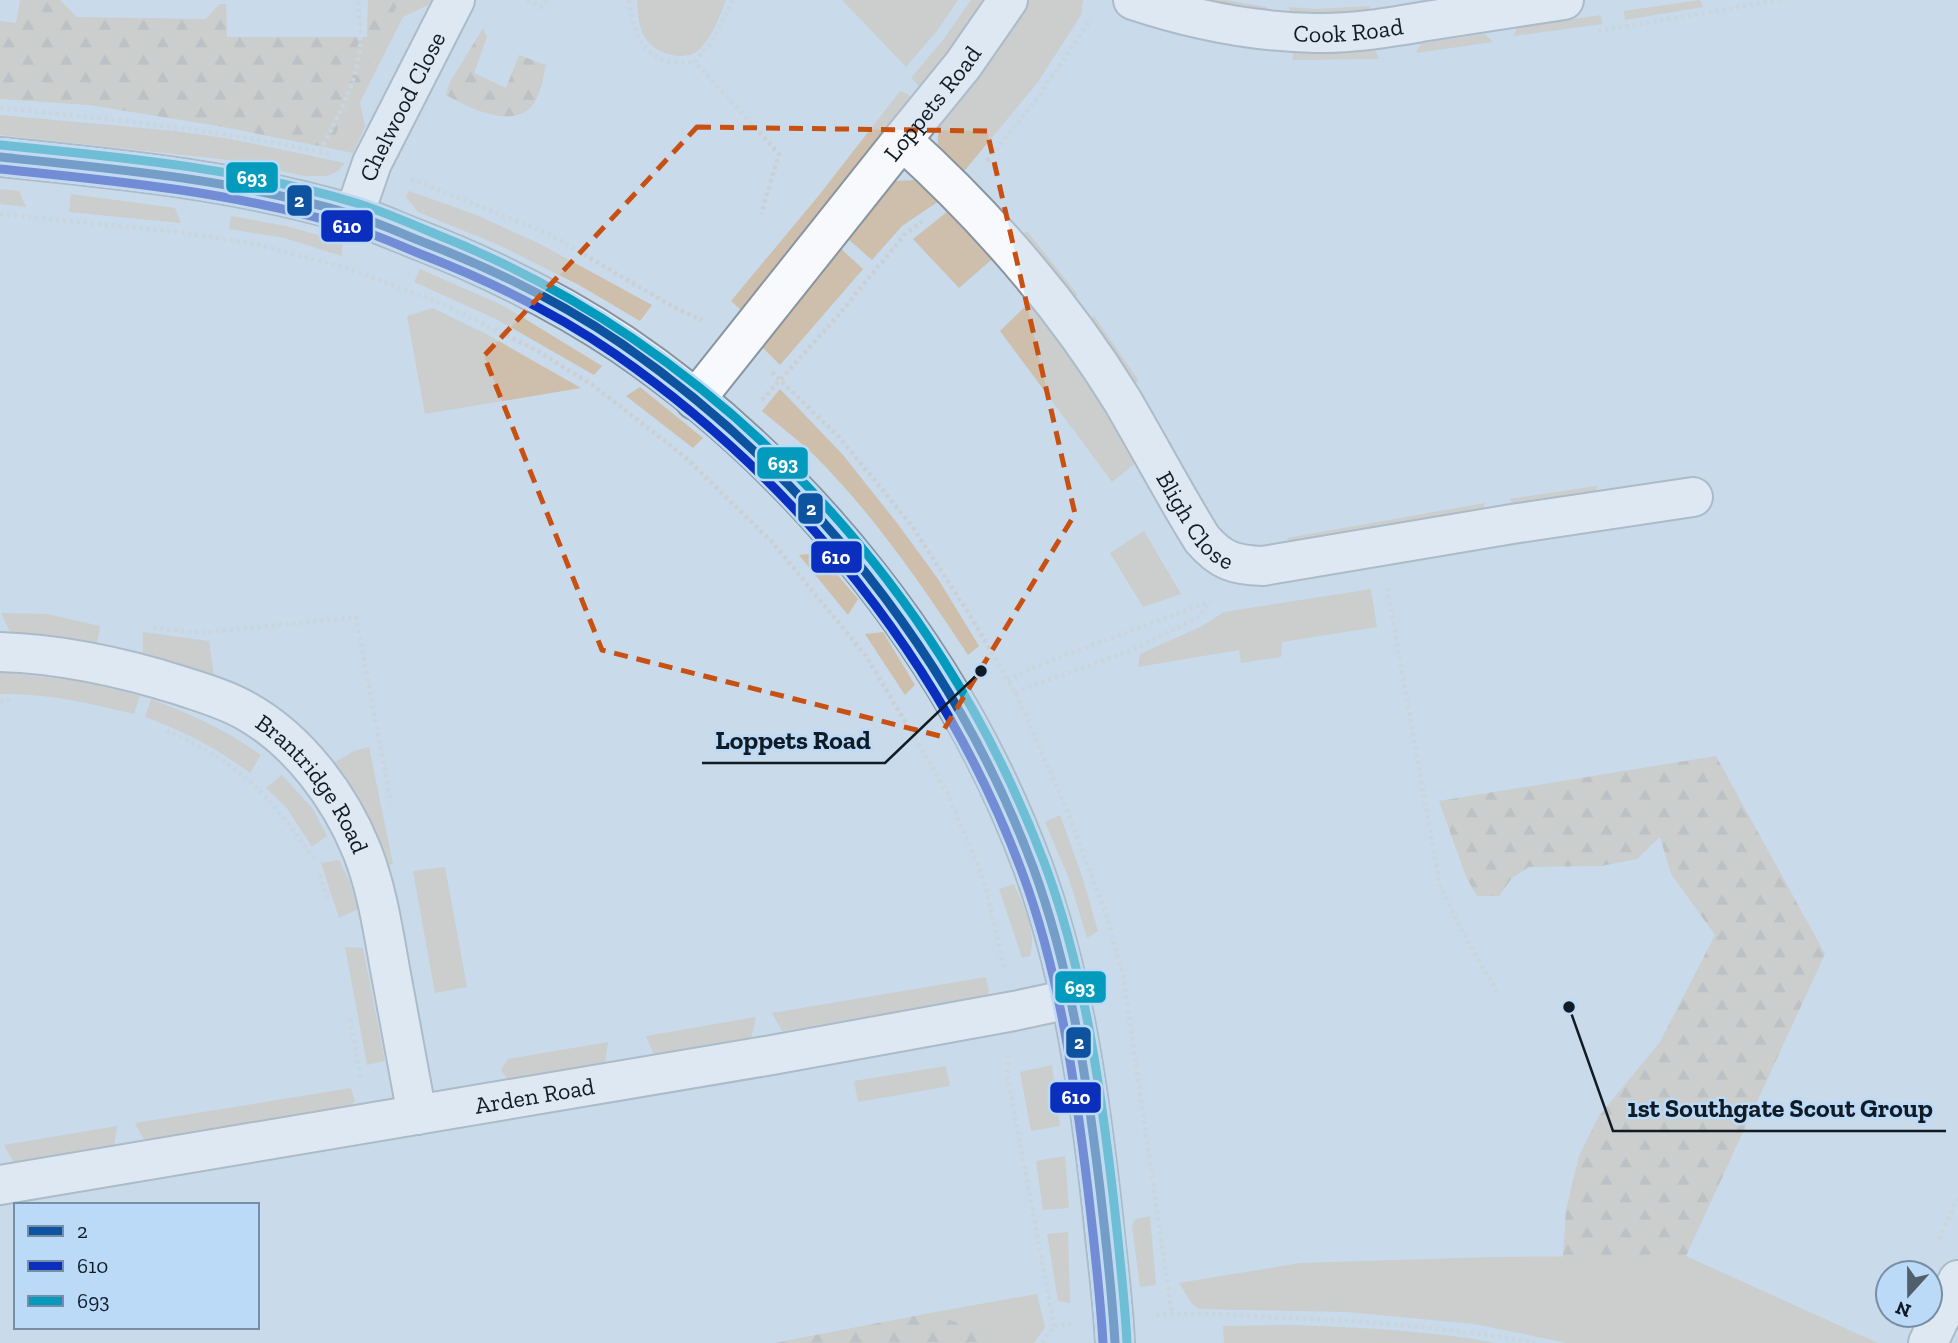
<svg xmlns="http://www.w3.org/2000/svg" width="1958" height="1343" font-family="'Zilla Slab',serif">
  <defs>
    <pattern id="forest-firs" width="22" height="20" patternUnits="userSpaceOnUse" patternTransform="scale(1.75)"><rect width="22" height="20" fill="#cebeac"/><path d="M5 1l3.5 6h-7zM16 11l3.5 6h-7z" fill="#b0a394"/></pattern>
  </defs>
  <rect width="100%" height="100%" fill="#c9daea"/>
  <g fill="#cebeac">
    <path d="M 400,0 L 432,0 L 428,5 L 403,17 L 360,102 L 365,127 L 353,153 L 329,148 Z"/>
    <path d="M 637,0 L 726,0 C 720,16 713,35 701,48 C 684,65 650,53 642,32 C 638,23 638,10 637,0 Z"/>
    <path d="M 842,0 L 958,0 L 937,31 L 906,67 Z"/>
    <path d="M 971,0 L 988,0 L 923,90 L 911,78 L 943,40 Z"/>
    <path d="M 1030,0 L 1083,0 L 1081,15 L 1038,82 L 961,175 C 937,154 932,147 944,115 Z"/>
    <path d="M 1185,0 L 1226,0 L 1267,7 L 1267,14 Z"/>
    <path d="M 1700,0 L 1703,7 L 1625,20 L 1624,11 Z"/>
    <path d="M 1370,6 L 1371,14 L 1290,15 L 1289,7 L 1316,9 Z"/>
    <path d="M 1601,15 L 1602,24 L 1514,36 L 1517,27 Z"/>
    <path d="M 1485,34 L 1493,42 L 1416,53 L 1421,43 Z"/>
    <path d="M 1375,50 L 1379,59 L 1292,60 L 1294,51 L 1345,53 Z"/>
    <path d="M 900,91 L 909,95 L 914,101 L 743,312 L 731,301 L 820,194 Z"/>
    <path d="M 0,115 L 176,131 L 231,139 L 345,163 L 338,171 L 327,176 L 304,176 L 229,160 L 0,135 Z"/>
    <path d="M 914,180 L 929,187 L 942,199 L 902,226 L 872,260 L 847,238 L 884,189 L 896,181 Z"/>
    <path d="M 0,189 L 19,191 L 26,207 L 0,204 Z"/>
    <path d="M 409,191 L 474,214 L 540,244 L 652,305 L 640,321 L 579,285 L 501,246 L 418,212 L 406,197 Z"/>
    <path d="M 71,194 L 175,208 L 181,223 L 69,212 Z"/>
    <path d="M 952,208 L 998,254 L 959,288 L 913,239 Z"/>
    <path d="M 231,216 L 286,226 L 342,242 L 342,256 L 284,238 L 229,229 Z"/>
    <path d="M 1027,231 L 1078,295 L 1070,300 L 1019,237 Z"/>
    <path d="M 839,247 L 863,269 L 780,365 L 761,346 Z"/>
    <path d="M 420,269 L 504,306 L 602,366 L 594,375 L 496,319 L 414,282 Z"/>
    <path d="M 1036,296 L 1141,459 L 1112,482 L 1000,331 Z"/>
    <path d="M 433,308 L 488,335 L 581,388 L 425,414 L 407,316 Z"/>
    <path d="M 1094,316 L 1139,381 L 1130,386 L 1086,322 Z"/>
    <path d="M 640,387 L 703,438 L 693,448 L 626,396 Z"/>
    <path d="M 780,389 L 843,455 L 897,523 L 938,579 L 979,646 L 968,655 C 922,585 874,515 815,456 C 799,440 779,426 762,411 Z"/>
    <path d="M 1597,486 L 1594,498 L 1518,510 L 1509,499 Z"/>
    <path d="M 1485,503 L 1481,515 L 1292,545 L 1287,538 Z"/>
    <path d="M 1144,531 L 1181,594 L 1143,607 L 1110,553 Z"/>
    <path d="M 819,553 L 858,599 L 848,615 L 799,555 Z"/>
    <path d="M 1371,589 L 1377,627 L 1282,642 L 1281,657 L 1241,663 L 1239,650 L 1138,667 L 1140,654 L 1202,626 L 1224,612 Z"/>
    <path d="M 1,613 L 47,614 L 100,626 L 97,644 L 11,634 Z"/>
    <path d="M 143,632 L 209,641 L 214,676 L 143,653 Z"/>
    <path d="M 883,632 L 915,685 L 905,695 L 865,634 Z"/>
    <path d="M 0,672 L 81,681 L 140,696 L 134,714 C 89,703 46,693 0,694 Z"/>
    <path d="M 151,699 C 191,714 226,730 261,755 L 250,773 C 216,748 184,731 145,717 Z"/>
    <path d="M 369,747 L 393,864 L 384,865 L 332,764 L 354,751 Z"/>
    <path d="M 282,775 L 313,809 L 327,836 L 312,847 L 286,807 L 266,788 Z"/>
    <path d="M 1060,815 L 1082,876 L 1098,931 L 1087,938 L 1069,879 L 1045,822 Z"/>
    <path d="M 339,860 L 349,880 L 358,909 L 339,918 L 321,863 Z"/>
    <path d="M 445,867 L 467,987 L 435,993 L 413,871 Z"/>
    <path d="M 1014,884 C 1024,908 1037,930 1030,956 L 1022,958 L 999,889 Z"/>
    <path d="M 345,947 L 363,948 L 385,1061 L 367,1065 Z"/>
    <path d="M 986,977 L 989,992 L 986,999 L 782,1031 L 772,1013 Z"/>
    <path d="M 756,1017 L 751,1039 L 654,1055 L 646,1036 Z"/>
    <path d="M 608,1042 L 605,1063 L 508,1080 L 501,1070 L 508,1059 Z"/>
    <path d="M 1052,1065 L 1060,1126 L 1031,1131 L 1020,1072 Z"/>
    <path d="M 946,1066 L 950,1086 L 858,1102 L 854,1081 Z"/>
    <path d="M 351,1088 L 355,1101 L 351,1107 L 145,1142 L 135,1123 Z"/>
    <path d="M 117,1126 L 114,1146 L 14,1163 L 4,1145 Z"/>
    <path d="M 1065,1156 L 1069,1208 L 1043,1210 L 1036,1161 Z"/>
    <path d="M 1150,1216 L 1156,1285 L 1140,1287 L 1132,1226 L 1135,1219 Z"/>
    <path d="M 1068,1232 L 1070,1303 L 1058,1301 L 1047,1234 Z"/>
    <path d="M 1686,1256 L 1878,1343 L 1567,1343 L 1474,1324 L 1347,1312 L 1199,1309 L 1192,1304 L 1179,1283 L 1300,1263 L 1491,1257 Z"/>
    <path d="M 1037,1294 L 1045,1327 L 1034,1343 L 991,1343 L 965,1325 L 930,1313 Z"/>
    <path d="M 1293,1325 C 1361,1328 1429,1330 1496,1343 L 1224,1343 L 1223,1326 Z"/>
  </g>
  <g fill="url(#forest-firs)">
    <path d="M 20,0 L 60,0 L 77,17 L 206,19 L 219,4 L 226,4 L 227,37 L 367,37 L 368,0 L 400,0 L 329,148 L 218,126 L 89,105 L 0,99 L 0,21 L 16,23 Z"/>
    <path d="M 483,28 L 487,37 L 474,73 L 506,88 L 519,55 L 546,65 C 543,76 542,88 537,98 C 520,134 469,108 446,95 L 450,82 Z"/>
    <path d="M 1716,756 L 1825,954 L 1686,1256 L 1563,1257 L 1566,1210 L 1579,1156 L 1599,1116 L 1660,1042 L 1715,935 L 1671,874 L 1660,837 L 1637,859 L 1601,866 L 1529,867 L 1512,878 L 1499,896 L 1477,896 L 1466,877 L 1439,801 Z"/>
    <path d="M 930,1313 L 965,1325 L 991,1343 L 774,1343 Z"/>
  </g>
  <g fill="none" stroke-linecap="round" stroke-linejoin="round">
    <g stroke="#8895a1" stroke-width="42">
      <g id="street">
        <path id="s1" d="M 1133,0 C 1193,20 1253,32 1316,33 C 1353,34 1391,27 1427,21 C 1473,14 1519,7 1564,0"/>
        <path id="s2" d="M 902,140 C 988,218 1061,301 1122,400 C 1149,446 1174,494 1202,539 C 1221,561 1234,565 1263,566 L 1512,524 L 1693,497"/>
        <path id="s3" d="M 354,215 L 372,163 L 455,0"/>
        <path id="s4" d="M 695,400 L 902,140 L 963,65 L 1008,0"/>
        <path id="s5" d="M 0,652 C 62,654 122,667 182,686 C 203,693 225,699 246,711 C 298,740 340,796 362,851 C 377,889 383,930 390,969 C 399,1018 408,1067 417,1115"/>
        <path id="s6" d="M 0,1185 L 772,1055 L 1014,1011 L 1070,999"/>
        <path d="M 1928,1343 L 1958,1280"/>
      </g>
    </g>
    <g stroke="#8895a1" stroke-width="42">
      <path id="secondary" d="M 0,157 C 118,169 236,180 351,214 C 371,220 391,229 411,237 C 484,265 556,300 622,344 C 805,468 957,660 1033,867 C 1074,979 1090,1098 1103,1216 C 1107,1258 1113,1300 1115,1343"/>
    </g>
    <g stroke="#cbd0d5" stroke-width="4.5" stroke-dasharray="3.5 3.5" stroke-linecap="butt">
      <path d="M 527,0 L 542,7 L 547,0"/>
      <path d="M 629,0 C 636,43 646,67 695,62"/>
      <path d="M 733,0 L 711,43 L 695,62 L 779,154 L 761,214"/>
      <path d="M 1598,31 L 1780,0"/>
      <path d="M 0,108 C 111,119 221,130 330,154"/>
      <path d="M 320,151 C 337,118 357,84 360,45 C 361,31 359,16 358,2 L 356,0"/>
      <path d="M 987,161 L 1039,96 L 1091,19"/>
      <path d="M 411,179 L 549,234 L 672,306 L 702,320"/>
      <path d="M 0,214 L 178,232 L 256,244 L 347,268 L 445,305 L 536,350 L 594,386 L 685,457 L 773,543 L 866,656 L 947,792 L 984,880 L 1004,967"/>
      <path d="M 772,372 L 841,439 L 912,526 L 971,617 L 1015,692 L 1065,805 L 1107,917 L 1123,976 L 1172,1314"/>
      <path d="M 762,400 L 836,318 L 906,233 L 922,222"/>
      <path d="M 1387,588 L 1440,886 L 1469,944 L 1499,995"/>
      <path d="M 153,628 L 202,633 L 356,617 L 391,803"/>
      <path d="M 1007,680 L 1034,667 L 1211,601"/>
      <path d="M 1015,692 L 1132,650 L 1197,618 L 1210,602"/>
      <path d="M 0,701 L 11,700"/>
      <path d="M 166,731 C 235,758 272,797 313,858"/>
      <path d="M 320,875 L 328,900"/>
      <path d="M 350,1019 L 361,1079"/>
      <path d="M 1009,1055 L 1007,1073 L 1054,1326"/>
      <path d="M 1939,1239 L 1958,1198"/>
      <path d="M 1156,1315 C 1199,1311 1242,1316 1285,1318 C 1369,1321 1452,1328 1535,1343"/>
      <path d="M 1042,1343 L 1054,1326 L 1071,1324"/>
    </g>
    <use href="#street" stroke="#f7f9fc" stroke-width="38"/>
    <use href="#secondary" stroke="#f4f5f8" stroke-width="38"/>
    <g stroke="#bbdaf8" stroke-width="14">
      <path id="bus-1" d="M 0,157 C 118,169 237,180 351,214 C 377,222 402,234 428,244 C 495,270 562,303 622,344 C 807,472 954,657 1033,867 C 1071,970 1087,1080 1100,1189 C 1106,1240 1112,1291 1115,1343"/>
    </g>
    <g stroke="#bbdaf8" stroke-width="14">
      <path id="bus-2" d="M 0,169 C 117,181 234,192 347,226 C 373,233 398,245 423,255 C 490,281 556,313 615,354 C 798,481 944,664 1022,872 C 1060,974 1075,1083 1088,1190 C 1094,1241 1100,1292 1103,1343"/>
    </g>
    <g stroke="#bbdaf8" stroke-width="14">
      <path id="bus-3" d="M 1,145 C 120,157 241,168 356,203 C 382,211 407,222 433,233 C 715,344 937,579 1044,862 C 1083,966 1099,1077 1112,1186 C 1118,1238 1124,1290 1127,1342"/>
    </g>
    <use href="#bus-1" stroke="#0e539f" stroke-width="9"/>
    <use href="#bus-2" stroke="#0a2ebe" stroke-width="9"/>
    <use href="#bus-3" stroke="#029bbd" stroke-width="9"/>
  </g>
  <path d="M0 0H1958V1343H0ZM 697,127 L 987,131 L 1075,514 L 940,736 L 602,650 L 484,356 Z" fill="#c9daea" fill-opacity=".55" fill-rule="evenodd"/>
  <path fill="none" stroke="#c85010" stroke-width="5" stroke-dasharray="14 9" stroke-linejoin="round" d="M 697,127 L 987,131 L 1075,514 L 940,736 L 602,650 L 484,356 Z"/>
  <g text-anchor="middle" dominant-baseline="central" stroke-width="5" stroke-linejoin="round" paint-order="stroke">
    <g font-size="24" fill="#101b26" stroke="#bbdaf8">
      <text stroke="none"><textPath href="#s1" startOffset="219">Cook Road</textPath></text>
      <text stroke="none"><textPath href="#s4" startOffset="380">Loppets Road</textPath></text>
      <text stroke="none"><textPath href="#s3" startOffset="119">Chelwood Close</textPath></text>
      <text stroke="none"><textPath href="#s2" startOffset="483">Bligh Close</textPath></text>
      <text stroke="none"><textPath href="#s5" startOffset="355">Brantridge Road</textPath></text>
      <text stroke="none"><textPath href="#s6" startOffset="542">Arden Road</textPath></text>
    </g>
  </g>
  <path fill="none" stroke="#101b26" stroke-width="2.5" d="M981 671L885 763H702M1569 1007L1613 1131H1946"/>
  <g fill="#101b26" stroke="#bbdaf8" stroke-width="2.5">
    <circle cx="981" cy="671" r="7"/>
    <circle cx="1569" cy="1007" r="7"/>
  </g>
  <g font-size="26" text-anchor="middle" font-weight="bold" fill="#101b26" stroke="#bbdaf8" stroke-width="5" stroke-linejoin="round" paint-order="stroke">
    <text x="793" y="749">Loppets Road</text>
    <text x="1780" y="1117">1st Southgate Scout Group</text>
  </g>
  <g stroke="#bbdaf8" stroke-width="2.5">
    <rect x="225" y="161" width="54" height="33" rx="7" fill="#029bbd"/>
    <rect x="286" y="184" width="27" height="33" rx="7" fill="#0e539f"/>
    <rect x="320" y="209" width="54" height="34" rx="7" fill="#0a2ebe"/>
    <rect x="756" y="446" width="53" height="34" rx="7" fill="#029bbd"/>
    <rect x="797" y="492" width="27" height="33" rx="7" fill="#0e539f"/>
    <rect x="810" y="540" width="53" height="34" rx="7" fill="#0a2ebe"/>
    <rect x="1054" y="970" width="53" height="34" rx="7" fill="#029bbd"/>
    <rect x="1065" y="1026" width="27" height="33" rx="7" fill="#0e539f"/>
    <rect x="1049" y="1081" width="53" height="33" rx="7" fill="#0a2ebe"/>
  </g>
  <g font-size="19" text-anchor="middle" font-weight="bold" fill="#fff">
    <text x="252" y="184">693</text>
    <text x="299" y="207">2</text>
    <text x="347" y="233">610</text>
    <text x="783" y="470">693</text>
    <text x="811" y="515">2</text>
    <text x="836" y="564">610</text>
    <text x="1080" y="994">693</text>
    <text x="1079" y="1049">2</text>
    <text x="1076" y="1104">610</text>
  </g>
  <rect x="14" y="1203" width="245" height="126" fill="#bbdaf8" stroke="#778ea4" stroke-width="2"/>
  <rect x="28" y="1226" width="35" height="10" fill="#0e539f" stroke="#778ea4" stroke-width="2"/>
  <text x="77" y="1238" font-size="21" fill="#101b26">2</text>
  <rect x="28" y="1261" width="35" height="10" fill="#0a2ebe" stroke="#778ea4" stroke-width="2"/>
  <text x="77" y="1273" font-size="21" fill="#101b26">610</text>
  <rect x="28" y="1296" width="35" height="10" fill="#029bbd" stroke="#778ea4" stroke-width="2"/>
  <text x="77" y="1308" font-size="21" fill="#101b26">693</text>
  <g transform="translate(1909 1294) rotate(201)"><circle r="33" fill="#bbdaf8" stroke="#778ea4" stroke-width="2"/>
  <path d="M0-5L12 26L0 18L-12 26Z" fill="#515e6b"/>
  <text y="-10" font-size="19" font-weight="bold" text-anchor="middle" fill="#101b26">N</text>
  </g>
</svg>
